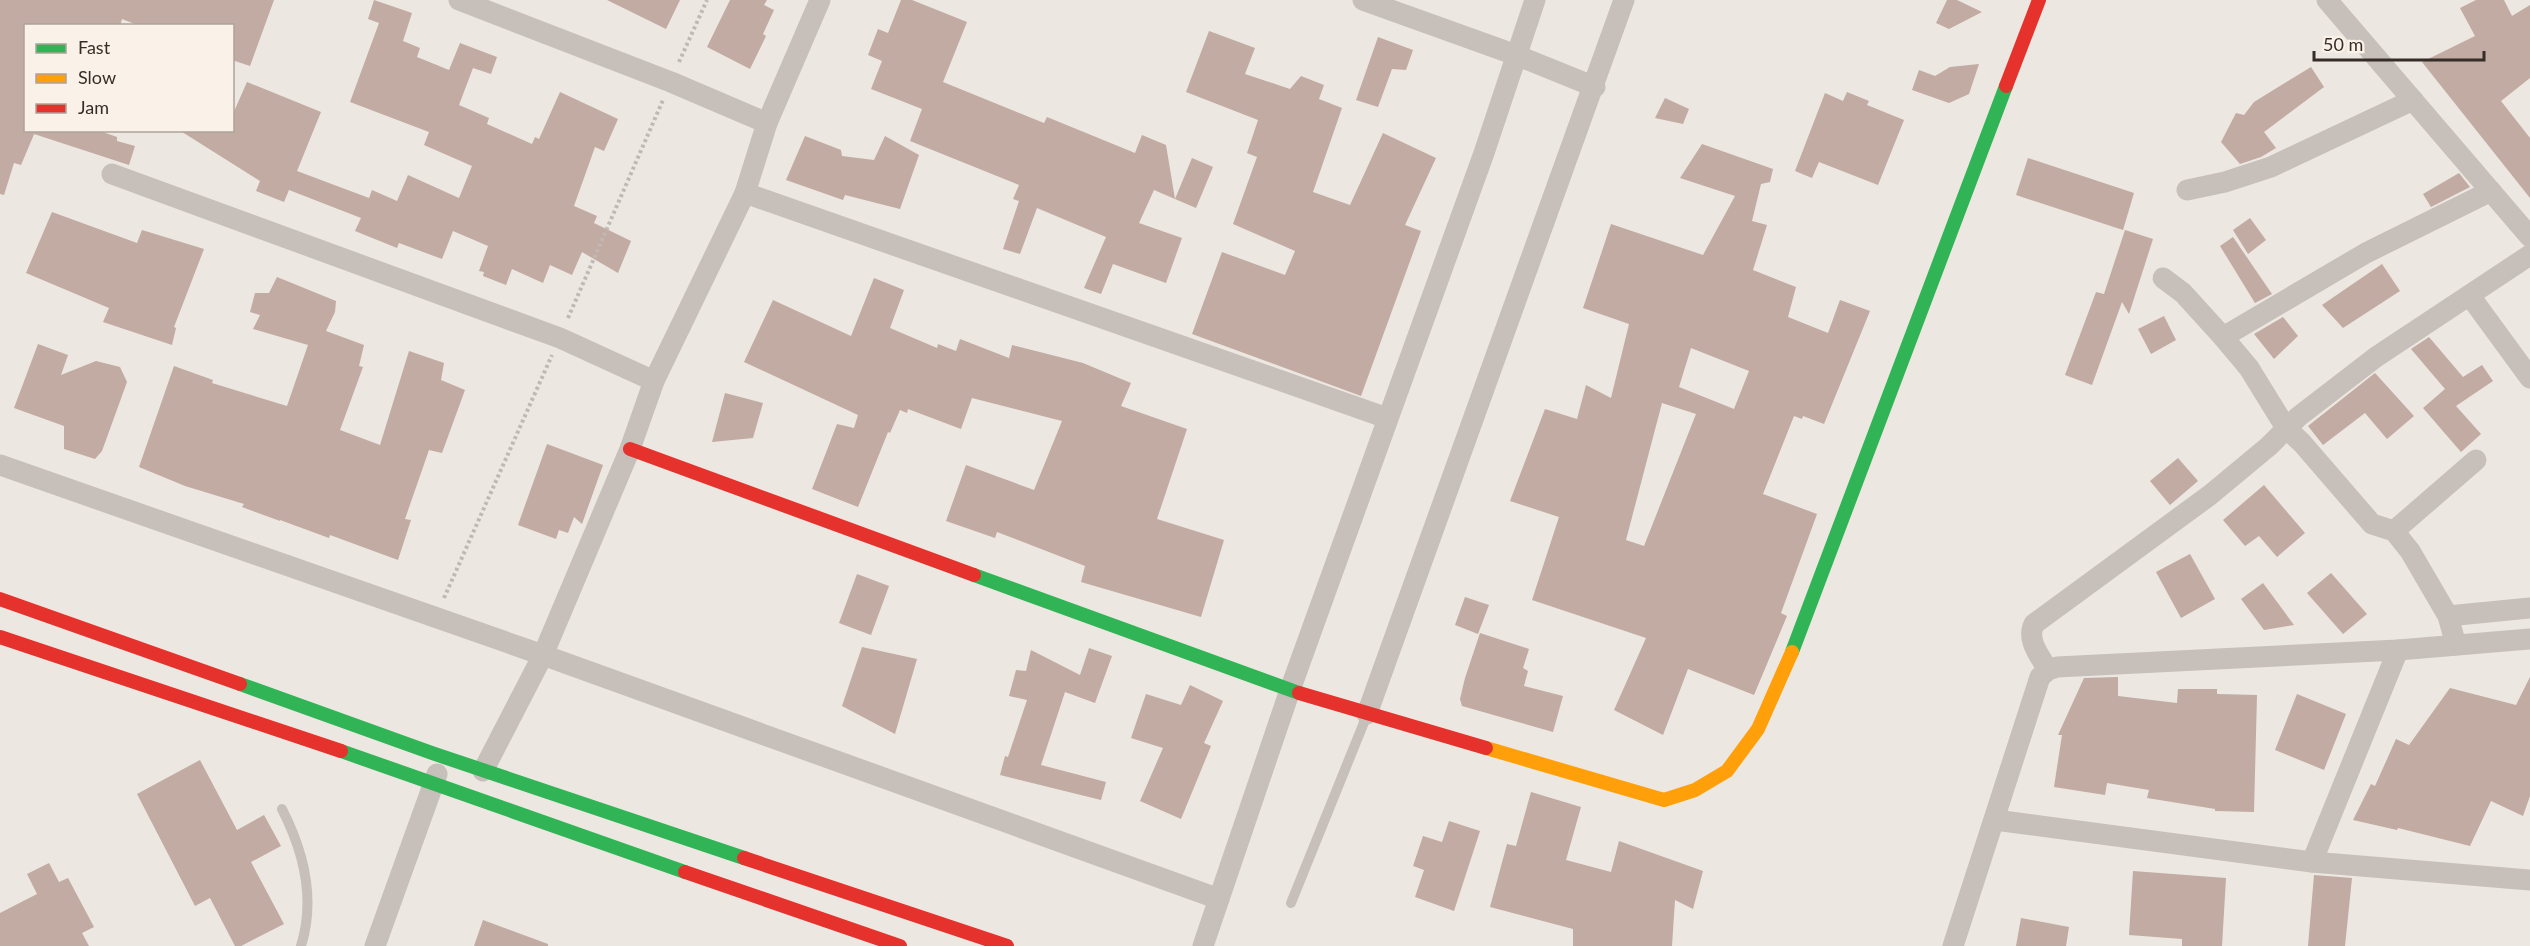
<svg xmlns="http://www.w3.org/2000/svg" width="2530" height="946" font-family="Lato,sans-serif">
  <rect width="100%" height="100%" fill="#ede7e1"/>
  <g fill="#c1aba2" fill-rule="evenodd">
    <path d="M 0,0 L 274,0 L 250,66 L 232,60 L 232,26 L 140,26 L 122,19 L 120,26 L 26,26 L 26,130 L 97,130 L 117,137 L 117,141 L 135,146 L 129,165 L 34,134 L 35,132 L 21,165 L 14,163 L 4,195 L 0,194 Z"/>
    <path d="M 374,0 L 412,13 L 403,41 L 420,48 L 417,57 L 449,70 L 460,43 L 497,57 L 491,74 L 473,68 L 459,105 L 489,118 L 487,124 L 532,144 L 535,137 L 539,139 L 560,92 L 618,119 L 604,151 L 595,147 L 574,206 L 597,216 L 594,223 L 631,241 L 618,273 L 582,252 L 572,275 L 550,265 L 543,283 L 512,269 L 506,285 L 483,276 L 484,272 L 479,271 L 488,246 L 453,231 L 442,259 L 399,243 L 397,248 L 355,231 L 361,218 L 289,190 L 284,202 L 256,191 L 260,181 L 179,130 L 232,130 L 232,116 L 247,82 L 321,112 L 297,171 L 369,198 L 372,190 L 397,201 L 408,175 L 459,198 L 472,166 L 424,145 L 429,132 L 350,102 L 379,23 L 368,19 Z"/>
    <path d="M 607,0 L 680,0 L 666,29 Z"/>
    <path d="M 730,0 L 767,0 L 764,5 L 774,10 L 763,34 L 766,36 L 750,69 L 707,47 Z"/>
    <path d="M 901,0 L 912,0 L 967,22 L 943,82 L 1044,123 L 1047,117 L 1135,153 L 1142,135 L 1166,145 L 1175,199 L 1154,190 L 1139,223 L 1182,238 L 1166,283 L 1113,264 L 1101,294 L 1084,288 L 1106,237 L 1037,208 L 1020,254 L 1003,249 L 1019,201 L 1013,199 L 1019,185 L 910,141 L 922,109 L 871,89 L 882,61 L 868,55 L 878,29 L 888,33 Z"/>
    <path d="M 1947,0 L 1957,0 L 1982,12 L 1949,29 L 1936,23 Z"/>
    <path d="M 2476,0 L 2504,0 L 2512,16 L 2530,5 L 2530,78 L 2501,101 L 2530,138 L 2530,198 L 2422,62 L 2475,36 L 2460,8 Z"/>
    <path d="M 1209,31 L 1255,48 L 1245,74 L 1290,89 L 1301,76 L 1324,85 L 1319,99 L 1342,108 L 1313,192 L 1350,205 L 1383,133 L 1436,158 L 1405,225 L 1421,231 L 1361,396 L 1192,334 L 1222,252 L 1285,275 L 1295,251 L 1233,224 L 1257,157 L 1247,153 L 1258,120 L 1186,92 Z"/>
    <path d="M 1378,37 L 1413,50 L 1406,70 L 1392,69 L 1378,107 L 1356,100 Z"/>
    <path d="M 1979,64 L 1969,94 L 1949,103 L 1912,90 L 1919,70 L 1935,76 L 1950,67 Z"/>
    <path d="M 2311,67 L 2324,87 L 2264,132 L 2276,148 L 2261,157 L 2240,164 L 2221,142 L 2236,113 L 2244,115 L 2254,102 Z"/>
    <path d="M 1847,92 L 1869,101 L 1867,105 L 1904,120 L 1878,185 L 1819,162 L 1812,178 L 1795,171 L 1825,93 L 1843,101 Z"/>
    <path d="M 1665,98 L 1689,109 L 1683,124 L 1655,118 Z"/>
    <path d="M 805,136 L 841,150 L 842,156 L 874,160 L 885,136 L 919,155 L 900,209 L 845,195 L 843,200 L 786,180 Z"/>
    <path d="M 1702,144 L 1773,169 L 1770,182 L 1761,184 L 1752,221 L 1767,225 L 1753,270 L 1796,287 L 1788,317 L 1828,333 L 1840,300 L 1870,311 L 1824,424 L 1803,416 L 1802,419 L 1794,416 L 1763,494 L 1817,514 L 1781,613 L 1787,616 L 1754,695 L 1688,669 L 1663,735 L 1614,710 L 1646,638 L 1532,600 L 1559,517 L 1510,501 L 1545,409 L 1577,419 L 1586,385 L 1611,398 L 1629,324 L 1583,308 L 1611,224 L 1703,255 L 1735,196 L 1680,178 ZM 1691,348 L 1749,371 L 1734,409 L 1679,387 ZM 1662,403 L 1696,414 L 1644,546 L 1626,540 Z"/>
    <path d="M 1192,158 L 1213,167 L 1196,208 L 1175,199 Z"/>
    <path d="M 2028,158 L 2134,193 L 2123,230 L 2016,195 Z"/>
    <path d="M 2459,173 L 2470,187 L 2431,207 L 2423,194 Z"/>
    <path d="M 52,212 L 137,243 L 142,230 L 204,249 L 174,327 L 176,328 L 172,345 L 103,322 L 109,308 L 26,273 Z"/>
    <path d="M 2250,218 L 2266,240 L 2248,254 L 2233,230 Z"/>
    <path d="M 2125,230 L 2153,239 L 2129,314 L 2122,302 L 2092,385 L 2065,375 L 2096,292 L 2104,294 Z"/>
    <path d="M 2233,237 L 2272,294 L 2255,303 L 2220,246 Z"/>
    <path d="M 2382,264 L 2400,291 L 2343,328 L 2322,305 Z"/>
    <path d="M 277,277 L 336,301 L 335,312 L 326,331 L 364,345 L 359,366 L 363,367 L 340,430 L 380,445 L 409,351 L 444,363 L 441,380 L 465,390 L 442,453 L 429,450 L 405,519 L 411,520 L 398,560 L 330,535 L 329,538 L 280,520 L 280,521 L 242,507 L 244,504 L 185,486 L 139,467 L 174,366 L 213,380 L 212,383 L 287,406 L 308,345 L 253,329 L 260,315 L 250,312 L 255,293 L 269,293 Z"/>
    <path d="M 874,278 L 904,290 L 890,328 L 937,348 L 938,344 L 956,351 L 960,339 L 1009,358 L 1012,345 L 1083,363 L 1131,383 L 1121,406 L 1187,429 L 1157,519 L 1224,540 L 1201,617 L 1081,582 L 1085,566 L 997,532 L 995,538 L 946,521 L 966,465 L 1034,490 L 1062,421 L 972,398 L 961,429 L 908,409 L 907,413 L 900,410 L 890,433 L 888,432 L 858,507 L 812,489 L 837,424 L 854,428 L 858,415 L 744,362 L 773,300 L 851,336 Z"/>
    <path d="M 2164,316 L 2176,340 L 2151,354 L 2138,329 Z"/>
    <path d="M 2283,317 L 2298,336 L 2274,359 L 2254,334 Z"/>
    <path d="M 2429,337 L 2463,377 L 2482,365 L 2493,381 L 2456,406 L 2481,434 L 2461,452 L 2423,408 L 2445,389 L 2411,349 Z"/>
    <path d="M 38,344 L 68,355 L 61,375 L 96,361 L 120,367 L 127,382 L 102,451 L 95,459 L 64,449 L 64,426 L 14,408 Z"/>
    <path d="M 2375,373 L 2414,416 L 2387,439 L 2365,413 L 2323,445 L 2308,426 Z"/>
    <path d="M 725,393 L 763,403 L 753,438 L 712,442 Z"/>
    <path d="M 547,444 L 603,465 L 582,524 L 574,517 L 568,533 L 559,530 L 556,539 L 518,525 Z"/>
    <path d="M 2178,458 L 2198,481 L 2170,505 L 2150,481 Z"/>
    <path d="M 2264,485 L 2305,533 L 2277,557 L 2259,536 L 2245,546 L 2223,520 Z"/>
    <path d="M 2190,554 L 2215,599 L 2181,618 L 2156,572 Z"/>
    <path d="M 2331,573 L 2367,614 L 2343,634 L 2307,593 Z"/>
    <path d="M 857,574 L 889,586 L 871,635 L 839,623 Z"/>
    <path d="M 2263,583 L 2294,625 L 2264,630 L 2241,599 Z"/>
    <path d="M 1465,597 L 1489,605 L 1478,634 L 1455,625 Z"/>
    <path d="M 1480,633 L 1529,649 L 1523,668 L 1528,671 L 1524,686 L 1563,696 L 1553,732 L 1462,706 L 1460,699 L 1465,678 Z"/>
    <path d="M 862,647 L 917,659 L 895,734 L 842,706 Z"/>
    <path d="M 1089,648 L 1112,656 L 1095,703 L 1065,692 L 1041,765 L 1106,782 L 1101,800 L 1000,775 L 1005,756 L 1008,757 L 1027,700 L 1009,696 L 1016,670 L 1026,671 L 1031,650 L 1080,675 Z"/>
    <path d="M 2118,677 L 2118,696 L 2177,703 L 2178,689 L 2217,689 L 2217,694 L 2257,695 L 2254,812 L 2215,811 L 2215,809 L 2147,798 L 2149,790 L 2107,783 L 2105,795 L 2054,787 L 2062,735 L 2058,735 L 2084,678 Z"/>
    <path d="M 2530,677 L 2530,796 L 2523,816 L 2491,801 L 2470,846 L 2398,828 L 2397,830 L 2353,820 L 2371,784 L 2375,786 L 2396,739 L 2409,745 L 2450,688 L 2516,705 Z"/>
    <path d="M 1190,685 L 1223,701 L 1204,743 L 1211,746 L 1181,819 L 1140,801 L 1163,748 L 1131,738 L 1146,694 L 1181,705 Z"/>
    <path d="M 2297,694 L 2346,714 L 2324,770 L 2275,750 Z"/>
    <path d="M 200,760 L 237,830 L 264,815 L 281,846 L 251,862 L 284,924 L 241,946 L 235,946 L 210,898 L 195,906 L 137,794 Z"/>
    <path d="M 1531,792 L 1581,807 L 1566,860 L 1611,872 L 1619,841 L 1703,871 L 1693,909 L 1675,900 L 1672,946 L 1573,946 L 1573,929 L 1490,907 L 1507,844 L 1516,846 Z"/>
    <path d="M 1449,821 L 1480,831 L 1454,911 L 1415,897 L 1424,870 L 1413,866 L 1423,836 L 1442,842 Z"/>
    <path d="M 49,863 L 59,882 L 68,878 L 94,927 L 82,933 L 89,946 L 0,946 L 0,913 L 37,894 L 27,874 Z"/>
    <path d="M 2133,871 L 2226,878 L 2222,946 L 2182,946 L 2182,939 L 2129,935 Z"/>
    <path d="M 2314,875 L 2352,878 L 2345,946 L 2308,946 Z"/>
    <path d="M 2021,918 L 2069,927 L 2066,946 L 2016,946 Z"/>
    <path d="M 483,920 L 548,944 L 548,946 L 474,946 Z"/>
  </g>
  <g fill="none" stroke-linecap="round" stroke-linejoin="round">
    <g stroke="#bfb8b3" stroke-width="4" stroke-dasharray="3 3" stroke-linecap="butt">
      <path d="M 679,62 L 707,0"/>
      <path d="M 568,318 L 663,100"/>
      <path d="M 444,598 L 552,355"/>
    </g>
    <g stroke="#c7c0ba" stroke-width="10">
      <path d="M 282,809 C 304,852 316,898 301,946"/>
      <path d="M 1291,903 L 1367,715"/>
    </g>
    <g stroke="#c7c0ba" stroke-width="21">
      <path d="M 459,0 L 671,82 L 767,123"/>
      <path d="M 1363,0 L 1516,55 L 1595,87"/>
      <path d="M 2327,0 L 2530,237"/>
      <path d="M 112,174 L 560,338 L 654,381"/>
      <path d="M 2187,190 L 2225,182 L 2271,167 L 2413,100"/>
      <path d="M 745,193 L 1387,418"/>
      <path d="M 2163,278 L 2183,293 L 2223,337"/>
      <path d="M 2470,296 L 2530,378"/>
      <path d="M 0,465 L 543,655 L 1219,899"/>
      <path d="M 2394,531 L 2476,460"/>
      <path d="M 2448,616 L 2530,608"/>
      <path d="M 2456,645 L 2448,616 L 2410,551 L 2394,531 L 2372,524 L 2302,443 L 2286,428 L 2249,368 L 2223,337 L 2366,253 L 2491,191"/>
      <path d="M 2048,670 C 2040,656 2026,640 2034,624 L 2210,495 L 2269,446 L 2298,417 L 2376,357 L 2530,255"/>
      <path d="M 1367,714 L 1624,0"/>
      <path d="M 483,771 L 543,655 L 630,449 L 654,381 L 745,193 L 767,123 L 820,0"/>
      <path d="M 1995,820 L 2312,862 L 2530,880"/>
      <path d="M 2312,862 L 2398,650"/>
      <path d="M 375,946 L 437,774"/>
      <path d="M 1203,946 L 1290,690 L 1484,153 L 1535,0"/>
      <path d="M 1953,946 L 2040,677 L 2048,670 L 2057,667 L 2398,650 L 2530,639"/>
    </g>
    <g stroke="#30b455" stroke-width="14">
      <path d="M 974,575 L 1299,693"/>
      <path d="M 1792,652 L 2006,86"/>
      <path d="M 240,684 L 432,753 L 744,858"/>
      <path d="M 341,751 L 685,872"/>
    </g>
    <path stroke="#ff9f0a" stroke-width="14" d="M 1486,748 L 1664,800 L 1695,790 L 1727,771 L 1758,729 L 1792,652"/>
    <g stroke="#e5322d" stroke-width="14">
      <path d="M 2006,86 L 2039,0"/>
      <path d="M 630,449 L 974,575"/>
      <path d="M 0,599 L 240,684"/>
      <path d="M 0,637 L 341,751"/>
      <path d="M 1299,693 L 1486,748"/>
      <path d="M 744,858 L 1007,946"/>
      <path d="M 685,872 L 900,946"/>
    </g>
  </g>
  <rect x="24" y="24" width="210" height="108" fill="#faf2e8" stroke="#aca39b" stroke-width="1.5"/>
  <rect x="36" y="44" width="30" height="9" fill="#30b455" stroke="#aca39b" stroke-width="1.5"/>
  <text x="78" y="54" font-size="18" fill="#372d28">Fast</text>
  <rect x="36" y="74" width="30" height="9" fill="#ff9f0a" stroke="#aca39b" stroke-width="1.5"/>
  <text x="78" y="84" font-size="18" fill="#372d28">Slow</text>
  <rect x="36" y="104" width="30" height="9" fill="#e5322d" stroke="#aca39b" stroke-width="1.5"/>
  <text x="78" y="114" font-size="18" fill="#372d28">Jam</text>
  <path d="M2314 51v9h170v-9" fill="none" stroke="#372d28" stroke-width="3"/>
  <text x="2323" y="51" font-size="18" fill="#372d28" stroke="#faf2e8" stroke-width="4.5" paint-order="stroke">50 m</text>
</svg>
